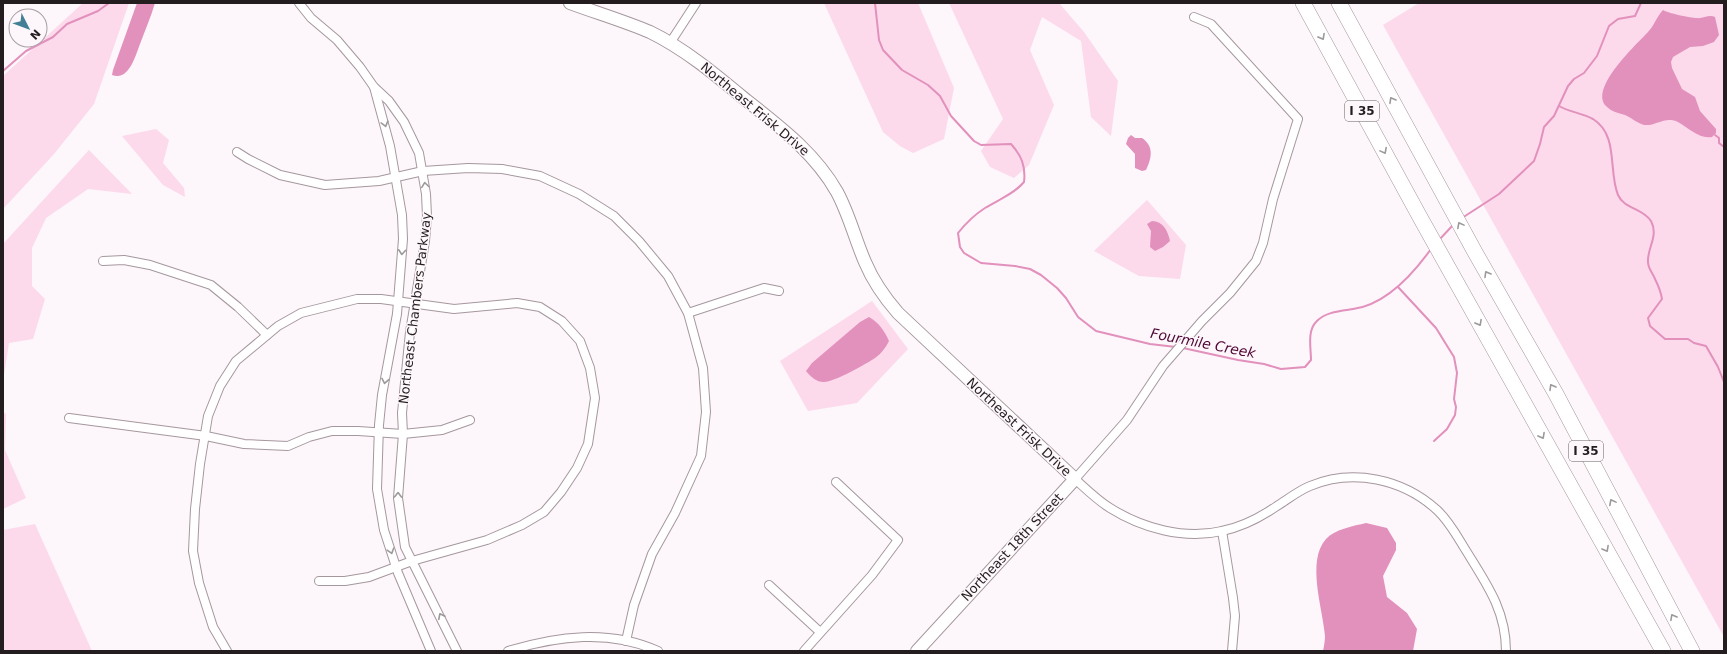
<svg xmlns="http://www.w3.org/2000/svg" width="1727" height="654" font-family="'DejaVu Sans',sans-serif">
  <rect width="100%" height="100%" fill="#fdf6fa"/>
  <g fill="#fcdaeb">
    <path d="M 83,3 L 129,3 L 94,104 L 54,154 L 3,209 L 3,76 Z"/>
    <path d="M 824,3 L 918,3 L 954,88 L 944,139 L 913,153 L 900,146 L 883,132 Z"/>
    <path d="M 949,3 L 1059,3 L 1084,32 L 1118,81 L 1111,136 L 1091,117 L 1081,41 L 1042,17 L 1030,50 L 1054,105 L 1029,165 L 1014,178 L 990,167 L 981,151 L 1003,119 Z"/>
    <path d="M 1419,3 L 1724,3 L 1724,637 L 1383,25 Z"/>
    <path d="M 156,129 L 169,140 L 163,163 L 184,188 L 185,197 L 163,185 L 122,136 Z"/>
    <path d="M 89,150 L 132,194 L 88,189 L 46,218 L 32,248 L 32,286 L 45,299 L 33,339 L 9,343 L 3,381 L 3,244 Z"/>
    <path d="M 1147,200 L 1186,245 L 1180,279 L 1139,276 L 1094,251 Z"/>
    <path d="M 872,301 L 908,349 L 857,403 L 808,411 L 780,361 Z"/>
    <path d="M 3,412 L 6,414 L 5,450 L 26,498 L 3,509 Z"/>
    <path d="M 35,524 L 92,651 L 3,651 L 3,530 Z"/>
  </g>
  <g fill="#e290bc">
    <path d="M 137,3 L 155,3 C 151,17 145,30 140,44 C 136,54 129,82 112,75 L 113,70 Z"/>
    <path d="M 1663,10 C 1667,13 1691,18 1697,18 C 1703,19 1709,14 1715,17 L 1719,35 L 1714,42 L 1703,46 L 1690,47 L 1673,57 L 1671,62 L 1672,68 L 1682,89 L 1695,97 L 1700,111 L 1716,129 L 1716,133 L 1712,137 C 1696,140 1682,120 1671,120 C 1662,119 1654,126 1644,125 C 1637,123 1632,118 1625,115 C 1618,113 1612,112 1606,106 C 1589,88 1637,44 1648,32 C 1654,26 1657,16 1663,10 Z"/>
    <path d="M 1131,135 L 1135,138 L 1142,138 C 1154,146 1152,158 1146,170 L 1142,171 L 1135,168 L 1135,154 L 1126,144 L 1128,138 Z"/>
    <path d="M 1152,221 C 1163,221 1168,231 1170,241 L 1163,247 L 1155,251 L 1150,247 L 1151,231 L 1147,224 Z"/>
    <path d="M 869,317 C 879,323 884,330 889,341 C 886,347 881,354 875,358 C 866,364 834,382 824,382 C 816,382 811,377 806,371 L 812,363 L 860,322 Z"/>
    <path d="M 1366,523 L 1387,528 L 1396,543 L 1396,550 L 1383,576 L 1387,597 L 1407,613 L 1417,629 L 1413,651 L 1323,651 C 1324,646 1325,641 1325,636 C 1323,609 1306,561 1326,539 C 1335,529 1354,526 1366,523 Z"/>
  </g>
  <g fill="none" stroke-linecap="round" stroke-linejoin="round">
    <g stroke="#e290bc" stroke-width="2">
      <path d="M 875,3 L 879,40 L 883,50 L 902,70 L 928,85 L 940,96 L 951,116 L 974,141 L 981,145 L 1011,144 C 1021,155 1026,166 1024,182 C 1014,194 998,200 985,208 C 974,215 966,223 958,233 L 960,247 L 964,253 L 981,263 L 1015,266 L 1030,269 L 1041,275 L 1057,288 L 1066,298 L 1078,317 L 1096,331 L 1150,344 L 1176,347"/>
      <path d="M 3,71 L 26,51 L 53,37 L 67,24 L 98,11 L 109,3"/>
      <path d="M 1559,106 C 1569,112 1582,113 1593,119 C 1619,135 1608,171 1618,195 C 1624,209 1643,208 1651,221 C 1659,236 1647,248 1648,262 C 1648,269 1653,273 1655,279 C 1658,285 1661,292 1662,299 L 1648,318 L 1650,326 L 1665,339 L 1688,339 L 1694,343 L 1706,346 L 1718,367 L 1724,382"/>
      <path d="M 1715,135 L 1719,138 L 1719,143 L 1724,147"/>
      <path d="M 1462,218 L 1499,194 L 1534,161 L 1540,144 L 1544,127 L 1554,116 L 1568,86 L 1574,79 L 1584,73 L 1597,56 L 1609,26 L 1618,19 L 1635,16 L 1641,3"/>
      <path d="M 1439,240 L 1454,224"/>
      <path d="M 1398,287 L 1436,328 L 1454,357 L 1457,373 L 1454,399 L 1456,407 L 1455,415 L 1447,429 L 1434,441"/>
      <path d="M 1183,348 L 1238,360 L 1264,364 L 1281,369 L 1305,367 L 1311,360 C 1311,349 1307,331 1316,322 C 1325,312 1340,311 1353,309 C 1385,305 1413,274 1431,249"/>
    </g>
    <g stroke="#a5979e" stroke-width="10">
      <g id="street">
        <path d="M 299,3 L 311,18 L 337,40 L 360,67 L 374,87 L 389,101 L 404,122 L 419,153 L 426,194 L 427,216 L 425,241 L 410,332 L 402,413 L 403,434 L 398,498 L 405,547 L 457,651"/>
        <path d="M 1194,17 L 1211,24 L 1298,119 L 1273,199 L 1263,243 L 1256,261 L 1230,293 L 1202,321 L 1163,366 L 1127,420 L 1075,479 C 1086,489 1097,500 1110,508 C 1142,528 1184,540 1222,531 C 1242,527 1261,517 1277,506 C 1288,499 1298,491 1310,486 C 1353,468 1403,479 1437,510 C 1449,521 1457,536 1465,549 C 1486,583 1506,610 1506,651"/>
        <path d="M 670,43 L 696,3"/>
        <path d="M 374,87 L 390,146 L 402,215 L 403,239 L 397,314 L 382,395 L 379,425 L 377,489 L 384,530 L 398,573 L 431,651"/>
        <path d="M 237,152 L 248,159 L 280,175 L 325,185 L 379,181 L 423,171 L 468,168 L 502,169 L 540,176 L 579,194 L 614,216 L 639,241 L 668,276 L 688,313 L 703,368 L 706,412 L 701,456 L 675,513 L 652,554 L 634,605 L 626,641"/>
        <path d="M 103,261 L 124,260 L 150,265 L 211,285 L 238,307 L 267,335"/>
        <path d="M 688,313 L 764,288 L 779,291"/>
        <path d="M 69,418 L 206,436 L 244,444 L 288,446 L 309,437 L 332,431 L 358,431 L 403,434 L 442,430 L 470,420"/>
        <path d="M 1222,531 L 1233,598 L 1235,616 L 1232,651"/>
        <path d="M 769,585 L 820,632"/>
        <path d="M 227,651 L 213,627 L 199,583 L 193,551 L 195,509 L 200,464 L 208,416 L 220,386 L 236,361 L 278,326 L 301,313 L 357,299 L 381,299 L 454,309 L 517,303 L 540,307 L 562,321 L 580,341 L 590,368 L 595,398 L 588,444 L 577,468 L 561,492 L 544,512 L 522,525 L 487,540 L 412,561 L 369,577 L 345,581 L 319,581"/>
        <path d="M 508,651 C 557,636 609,629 658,651"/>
        <path d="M 804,651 L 872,575 L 898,540 L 836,482"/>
      </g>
    </g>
    <g stroke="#a5979e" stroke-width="14">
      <path id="secondary" d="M 570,3 C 597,13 624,21 650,32 C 685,49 716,75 746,100 C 780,127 815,153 837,192 C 849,214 855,239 865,262 C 873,281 884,297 898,313 L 1075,479 L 917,651"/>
    </g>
    <g stroke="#a5979e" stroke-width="16">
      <g id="highway">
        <path d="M 1303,3 L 1421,219 L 1663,651"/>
        <path d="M 1339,3 L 1476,254 L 1556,394 L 1692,651"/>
      </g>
    </g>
    <use href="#street" stroke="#fff" stroke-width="8"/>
    <use href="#secondary" stroke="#fff" stroke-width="12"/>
    <use href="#highway" stroke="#fff" stroke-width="15"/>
  </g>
  <defs><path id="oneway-chevron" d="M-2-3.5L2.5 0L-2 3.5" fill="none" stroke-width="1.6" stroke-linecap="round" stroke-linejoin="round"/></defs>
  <g stroke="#9c999b">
    <use href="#oneway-chevron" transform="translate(1322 37) rotate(61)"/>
    <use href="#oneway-chevron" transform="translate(1392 100) rotate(-120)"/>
    <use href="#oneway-chevron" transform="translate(385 124) rotate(75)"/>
    <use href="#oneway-chevron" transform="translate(1384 151) rotate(62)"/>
    <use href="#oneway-chevron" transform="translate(425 185) rotate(-98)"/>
    <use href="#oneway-chevron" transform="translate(1460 225) rotate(-118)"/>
    <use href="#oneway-chevron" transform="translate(402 252) rotate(94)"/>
    <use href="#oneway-chevron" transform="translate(1487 274) rotate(-120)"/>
    <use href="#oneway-chevron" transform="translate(1479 323) rotate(61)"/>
    <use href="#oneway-chevron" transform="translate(385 381) rotate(101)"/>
    <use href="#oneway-chevron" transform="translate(1552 387) rotate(-120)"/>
    <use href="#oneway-chevron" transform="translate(1542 436) rotate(61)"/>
    <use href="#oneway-chevron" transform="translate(398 495) rotate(-89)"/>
    <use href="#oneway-chevron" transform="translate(1612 502) rotate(-118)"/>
    <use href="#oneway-chevron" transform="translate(1606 549) rotate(61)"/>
    <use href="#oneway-chevron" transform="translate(391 551) rotate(73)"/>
    <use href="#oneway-chevron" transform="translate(441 616) rotate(-117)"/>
    <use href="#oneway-chevron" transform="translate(1673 617) rotate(-119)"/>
  </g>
  <g text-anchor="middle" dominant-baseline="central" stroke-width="3" stroke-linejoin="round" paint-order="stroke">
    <g fill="#fdf6fa" stroke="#645e61" stroke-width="1">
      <rect x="1345" y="101" width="34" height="20" rx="3"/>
      <rect x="1569" y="441" width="34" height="20" rx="3"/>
    </g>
    <g font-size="12" font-weight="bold" fill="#231d20">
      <text x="1362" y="111">I 35</text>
      <text x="1586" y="451">I 35</text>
    </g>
    <g font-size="13" fill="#231d20" stroke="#fdf6fa">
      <text transform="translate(755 109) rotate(40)">Northeast Frisk Drive</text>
      <text transform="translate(415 308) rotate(-83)">Northeast Chambers Parkway</text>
      <text transform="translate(1019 427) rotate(43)">Northeast Frisk Drive</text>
      <text transform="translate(1012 547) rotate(-47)">Northeast 18th Street</text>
    </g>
    <g font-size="14" font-style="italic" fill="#500737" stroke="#fdf6fa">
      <text transform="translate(1203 343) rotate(11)">Fourmile Creek</text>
    </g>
  </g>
  <rect width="1727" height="654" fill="none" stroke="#231d20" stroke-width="8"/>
  <g transform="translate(28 28) rotate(132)"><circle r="19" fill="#fdf6fa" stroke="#a69fa3"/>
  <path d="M0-3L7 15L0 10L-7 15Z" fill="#428095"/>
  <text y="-6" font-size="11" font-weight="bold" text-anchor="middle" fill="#231d20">N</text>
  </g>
</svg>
